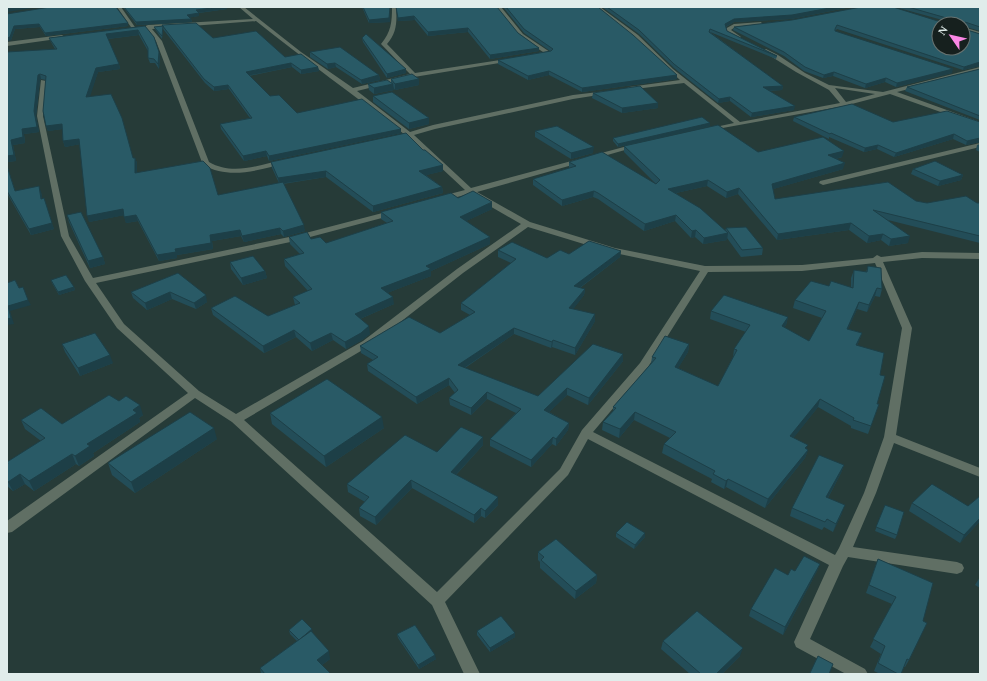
<svg xmlns="http://www.w3.org/2000/svg" width="987" height="681" font-family="Georgia,serif">
  <rect width="100%" height="100%" fill="#263b38"/>
  <g fill="none" stroke-linecap="round" stroke-linejoin="round">
    <g fill="#606f64" fill-rule="evenodd">
      <path d="M 117,7 L 121,7 L 137,30 L 133,30 Z"/>
      <path d="M 239,7 L 244,7 L 301,52 L 353,88 L 410,74 L 381,44 C 391,32 392,22 392,7 L 396,7 C 397,21 397,33 387,44 L 415,73 L 513,58 L 514,59 L 511,61 L 414,77 L 357,91 L 410,132 L 433,125 L 573,95 L 607,91 L 607,93 L 605,94 L 573,99 L 435,129 L 414,135 L 471,188 L 635,144 L 639,144 L 639,146 L 477,192 L 530,222 L 615,248 L 705,266 L 802,265 L 873,258 L 877,255 L 881,257 L 922,252 L 980,253 L 980,259 L 922,258 L 883,262 L 912,328 L 896,435 L 980,468 L 980,477 L 894,443 L 876,493 L 853,547 L 957,562 L 962,564 L 964,568 L 962,572 L 957,574 L 848,557 L 843,566 L 810,639 L 865,669 L 868,674 L 846,674 L 796,647 L 794,642 L 829,565 L 588,439 L 568,475 L 445,602 L 480,674 L 464,674 L 432,605 L 232,422 L 195,398 L 12,532 L 7,533 L 7,521 L 188,393 L 117,328 L 85,281 L 61,236 L 37,116 L 41,80 L 46,81 L 43,116 L 69,236 L 93,278 L 294,236 L 394,210 L 398,212 L 397,214 L 295,241 L 96,283 L 124,324 L 199,391 L 236,414 L 363,341 L 457,269 L 521,224 L 469,194 L 441,201 L 438,201 L 438,197 L 465,190 L 408,137 L 402,137 L 402,135 L 404,134 C 355,96 305,60 256,21 L 152,29 L 162,41 L 209,162 C 233,176 260,165 285,159 L 289,161 C 284,165 277,165 271,167 C 247,173 225,177 203,165 L 156,41 L 147,29 L 141,28 L 148,25 L 253,19 ZM 528,227 L 610,252 L 700,271 L 640,363 L 582,430 L 560,469 L 437,592 L 244,420 L 371,345 L 463,273 ZM 875,263 L 902,328 L 884,437 L 864,493 L 839,548 L 835,555 L 593,432 L 648,367 L 708,272 L 802,271 Z"/>
      <path d="M 496,7 L 501,7 L 523,34 L 550,52 L 550,54 L 535,56 L 535,54 L 543,52 L 519,36 Z"/>
      <path d="M 595,7 L 600,7 L 638,35 L 673,69 L 740,122 L 840,103 L 829,90 L 796,72 L 764,52 L 763,51 L 766,49 L 778,55 L 805,73 L 829,85 L 883,92 L 980,67 L 980,71 L 897,92 L 980,122 L 980,126 L 890,94 L 844,106 L 706,131 L 706,129 L 734,123 L 684,83 L 627,90 L 626,89 L 629,87 L 680,80 L 634,37 ZM 835,88 L 875,94 L 846,102 Z"/>
      <path d="M 761,22 L 763,25 L 735,27 L 731,30 L 741,37 L 741,39 L 739,40 L 727,33 L 725,29 L 734,24 Z"/>
      <path d="M 963,27 L 980,32 L 980,36 L 963,31 Z"/>
      <path d="M 62,35 L 65,37 L 64,38 L 7,46 L 7,42 Z"/>
      <path d="M 980,143 L 980,147 L 823,185 L 819,183 L 820,181 Z"/>
    </g>
  </g>
  <g fill="#234d58">
    <path d="M 123,7 L 227,7 L 227,9 L 199,13 L 199,16 L 190,17 L 191,19 L 192,22 L 137,25 Z"/>
    <path d="M 362,7 L 390,7 L 390,22 L 369,23 Z"/>
    <path d="M 396,7 L 518,33 L 539,48 L 539,51 L 490,59 L 468,32 L 428,36 L 415,20 L 398,21 Z"/>
    <path d="M 503,7 L 598,7 L 677,79 L 582,92 L 549,75 L 528,80 L 498,64 L 498,60 L 550,51 L 524,33 Z"/>
    <path d="M 602,7 L 851,7 L 791,19 L 734,22 L 726,27 L 727,31 L 777,56 L 776,59 L 710,32 L 783,86 L 782,90 L 769,91 L 794,110 L 751,117 L 730,101 L 718,103 L 674,68 L 639,34 Z"/>
    <path d="M 895,7 L 980,7 L 980,31 L 963,26 L 964,29 L 980,34 L 980,66 L 963,70 L 837,29 L 835,31 L 952,73 L 896,87 L 885,82 L 865,88 L 833,76 L 823,78 L 804,71 L 784,56 L 733,30 L 734,27 L 792,20 L 941,22 L 946,21 Z"/>
    <path d="M 7,14 L 128,23 L 128,26 L 46,36 L 40,27 L 15,29 L 11,40 L 7,41 Z"/>
    <path d="M 162,25 L 285,57 L 318,67 L 319,71 L 301,74 L 292,67 L 249,76 L 270,96 L 297,113 L 401,129 L 401,133 L 269,161 L 267,156 L 244,161 L 221,129 L 220,124 L 250,118 L 229,89 L 214,91 L 205,83 L 163,29 Z"/>
    <path d="M 145,26 L 160,56 L 159,69 L 155,63 L 150,63 L 148,58 L 148,51 L 139,35 L 108,39 L 119,64 L 120,69 L 98,72 L 89,97 L 133,158 L 135,158 L 137,163 L 137,173 L 218,195 L 279,183 L 272,168 L 271,162 L 423,150 L 443,165 L 443,171 L 426,175 L 442,187 L 443,193 L 373,212 L 326,177 L 283,184 L 305,231 L 284,237 L 281,234 L 244,242 L 241,236 L 212,241 L 213,249 L 177,255 L 177,258 L 159,261 L 138,221 L 126,223 L 124,215 L 89,222 L 80,144 L 65,147 L 63,141 L 62,129 L 48,131 L 46,126 L 46,80 L 41,79 L 40,80 L 36,116 L 39,132 L 24,134 L 25,143 L 13,145 L 16,161 L 7,162 L 7,52 L 55,49 L 51,42 L 49,38 Z"/>
    <path d="M 163,26 L 163,29 L 162,39 L 155,29 L 154,27 Z"/>
    <path d="M 362,38 L 406,73 L 387,78 L 363,42 Z"/>
    <path d="M 310,52 L 379,75 L 380,80 L 362,84 L 336,67 L 328,69 L 310,57 Z"/>
    <path d="M 980,69 L 980,120 L 905,91 L 907,87 Z"/>
    <path d="M 391,79 L 419,85 L 395,90 L 393,87 L 394,90 L 374,94 L 369,90 L 368,84 L 391,83 Z"/>
    <path d="M 593,93 L 658,108 L 622,113 L 592,98 Z"/>
    <path d="M 373,96 L 429,124 L 409,129 L 373,102 Z"/>
    <path d="M 794,117 L 893,122 L 980,122 L 980,142 L 966,145 L 953,139 L 894,157 L 877,149 L 864,152 L 829,137 L 829,139 L 793,121 Z"/>
    <path d="M 710,123 L 710,126 L 618,147 L 613,141 L 613,138 Z"/>
    <path d="M 535,131 L 593,153 L 571,159 L 535,137 Z"/>
    <path d="M 980,144 L 980,152 L 976,150 L 977,145 Z"/>
    <path d="M 624,146 L 758,152 L 842,157 L 836,159 L 843,169 L 773,189 L 775,199 L 916,201 L 927,203 L 980,203 L 980,243 L 888,220 L 908,243 L 889,246 L 881,240 L 867,243 L 849,230 L 777,240 L 738,194 L 726,198 L 707,186 L 676,193 L 725,231 L 726,228 L 763,248 L 762,255 L 741,257 L 727,238 L 727,240 L 703,244 L 695,237 L 691,238 L 675,221 L 644,231 L 598,199 L 593,197 L 562,206 L 533,185 L 533,179 L 569,168 L 569,162 L 656,184 L 624,152 Z"/>
    <path d="M 7,165 L 15,191 L 41,192 L 42,199 L 54,229 L 31,235 L 7,193 Z"/>
    <path d="M 913,169 L 963,175 L 961,180 L 938,186 L 911,174 Z"/>
    <path d="M 458,198 L 492,209 L 466,221 L 490,244 L 431,271 L 431,276 L 387,293 L 394,304 L 360,319 L 370,334 L 362,340 L 346,349 L 333,340 L 312,351 L 296,337 L 264,353 L 213,315 L 211,308 L 268,316 L 295,305 L 293,297 L 308,291 L 285,266 L 284,259 L 300,254 L 290,244 L 289,237 L 311,239 L 326,243 L 387,223 L 381,219 L 381,212 Z"/>
    <path d="M 67,215 L 103,257 L 105,264 L 90,268 L 69,222 Z"/>
    <path d="M 498,250 L 547,258 L 569,254 L 621,251 L 620,257 L 580,288 L 585,289 L 584,295 L 573,309 L 595,321 L 575,355 L 552,347 L 551,348 L 514,334 L 465,368 L 538,396 L 623,354 L 623,361 L 588,405 L 567,395 L 549,412 L 569,423 L 568,430 L 556,446 L 552,444 L 531,467 L 490,446 L 490,439 L 516,413 L 487,399 L 471,415 L 450,405 L 449,398 L 455,393 L 449,385 L 417,404 L 368,371 L 367,364 L 373,360 L 361,353 L 360,346 L 440,333 L 470,315 L 461,310 L 461,303 L 511,263 L 498,257 Z"/>
    <path d="M 230,262 L 265,271 L 267,278 L 243,285 L 231,269 Z"/>
    <path d="M 868,266 L 882,289 L 880,297 L 875,296 L 867,312 L 857,309 L 848,329 L 862,333 L 857,346 L 880,375 L 877,404 L 879,404 L 868,434 L 851,428 L 851,426 L 818,407 L 793,438 L 808,450 L 805,458 L 765,508 L 726,487 L 724,489 L 711,482 L 712,479 L 662,453 L 664,444 L 670,438 L 634,420 L 619,438 L 602,430 L 603,422 L 613,411 L 613,407 L 651,364 L 652,357 L 689,344 L 688,352 L 678,368 L 718,386 L 733,357 L 734,349 L 746,332 L 710,319 L 711,311 L 788,317 L 786,325 L 784,327 L 809,341 L 822,318 L 793,308 L 795,300 L 829,286 L 851,287 L 851,278 L 854,270 L 866,272 Z"/>
    <path d="M 178,273 L 207,302 L 196,309 L 172,299 L 147,310 L 133,298 L 131,292 Z"/>
    <path d="M 51,280 L 74,287 L 75,290 L 59,295 L 52,283 Z"/>
    <path d="M 62,344 L 113,363 L 80,376 L 65,352 Z"/>
    <path d="M 119,401 L 143,415 L 139,418 L 140,422 L 93,453 L 94,456 L 79,466 L 76,464 L 34,491 L 25,484 L 13,491 L 7,486 L 7,462 L 41,441 L 25,429 L 21,420 L 62,424 Z"/>
    <path d="M 270,413 L 384,428 L 326,467 L 272,424 Z"/>
    <path d="M 483,437 L 483,445 L 456,475 L 498,497 L 498,505 L 485,518 L 481,516 L 474,523 L 412,488 L 376,525 L 360,516 L 359,508 L 365,502 L 348,492 L 347,484 L 437,452 Z"/>
    <path d="M 217,439 L 135,493 L 112,475 L 108,463 Z"/>
    <path d="M 844,465 L 841,473 L 828,498 L 842,513 L 833,532 L 824,527 L 822,530 L 790,516 L 792,508 Z"/>
    <path d="M 980,496 L 980,521 L 960,543 L 909,511 L 912,503 L 968,506 Z"/>
    <path d="M 885,505 L 897,535 L 895,539 L 875,531 Z"/>
    <path d="M 616,533 L 645,533 L 645,537 L 634,549 L 616,537 Z"/>
    <path d="M 538,552 L 597,575 L 596,583 L 575,599 L 540,568 L 540,562 L 538,560 Z"/>
    <path d="M 878,559 L 933,583 L 909,660 L 905,667 L 904,667 L 901,674 L 880,674 L 874,671 L 881,654 L 870,647 L 892,604 L 866,593 Z"/>
    <path d="M 820,564 L 817,571 L 783,635 L 749,616 L 751,609 L 788,575 L 795,571 Z"/>
    <path d="M 980,577 L 980,588 L 975,585 Z"/>
    <path d="M 289,630 L 313,633 L 330,659 L 322,665 L 331,674 L 261,674 L 260,668 L 297,641 L 290,634 Z"/>
    <path d="M 477,631 L 515,637 L 490,652 L 477,635 Z"/>
    <path d="M 397,634 L 436,659 L 419,669 L 398,638 Z"/>
    <path d="M 663,641 L 740,656 L 722,674 L 690,674 L 661,649 Z"/>
  </g>
  <g fill="#1d3f47">
    <path d="M 21,7 L 39,7 L 7,12 L 7,9 Z"/>
    <path d="M 219,7 L 227,7 L 227,9 L 197,13 L 196,10 Z"/>
    <path d="M 390,7 L 390,22 L 369,23 L 369,20 Z"/>
    <path d="M 835,7 L 851,7 L 791,19 L 734,22 L 725,27 L 725,24 L 734,19 Z"/>
    <path d="M 199,13 L 199,16 L 188,18 L 187,15 Z"/>
    <path d="M 414,16 L 415,20 L 398,21 L 398,18 Z"/>
    <path d="M 191,19 L 192,22 L 137,25 L 136,22 Z"/>
    <path d="M 128,23 L 128,26 L 46,36 L 45,33 Z"/>
    <path d="M 39,24 L 40,27 L 15,29 L 11,40 L 7,41 L 7,38 L 14,26 Z"/>
    <path d="M 468,28 L 468,32 L 428,36 L 428,32 Z"/>
    <path d="M 138,30 L 139,35 L 107,39 L 106,34 Z"/>
    <path d="M 539,48 L 539,51 L 490,59 L 490,55 Z"/>
    <path d="M 159,52 L 160,56 L 159,69 L 158,64 Z"/>
    <path d="M 980,62 L 980,66 L 963,70 L 964,67 Z"/>
    <path d="M 291,63 L 292,67 L 246,76 L 246,72 Z"/>
    <path d="M 335,63 L 336,67 L 328,69 L 327,64 Z"/>
    <path d="M 119,64 L 120,69 L 98,72 L 88,103 L 86,97 L 96,68 Z"/>
    <path d="M 318,67 L 319,71 L 301,74 L 301,70 Z"/>
    <path d="M 406,69 L 406,73 L 387,78 L 387,74 Z"/>
    <path d="M 953,69 L 952,73 L 896,87 L 897,83 Z"/>
    <path d="M 549,71 L 549,75 L 528,80 L 528,76 Z"/>
    <path d="M 834,72 L 833,76 L 823,78 L 824,75 Z"/>
    <path d="M 40,74 L 41,79 L 40,80 L 36,116 L 39,132 L 24,134 L 25,143 L 13,145 L 16,161 L 7,162 L 7,156 L 11,140 L 34,111 L 38,75 Z"/>
    <path d="M 379,75 L 380,80 L 362,84 L 361,80 Z"/>
    <path d="M 677,75 L 677,79 L 582,92 L 582,88 Z"/>
    <path d="M 886,78 L 885,82 L 865,88 L 866,84 Z"/>
    <path d="M 419,79 L 419,85 L 395,90 L 395,84 Z"/>
    <path d="M 393,84 L 394,90 L 374,94 L 374,88 Z"/>
    <path d="M 228,85 L 229,89 L 214,91 L 214,87 Z"/>
    <path d="M 783,86 L 782,90 L 762,91 L 763,87 Z"/>
    <path d="M 730,97 L 730,101 L 718,103 L 719,99 Z"/>
    <path d="M 658,103 L 658,108 L 622,113 L 622,108 Z"/>
    <path d="M 795,106 L 794,110 L 751,117 L 752,113 Z"/>
    <path d="M 429,118 L 429,124 L 409,129 L 409,123 Z"/>
    <path d="M 710,123 L 710,126 L 618,147 L 618,144 Z"/>
    <path d="M 62,124 L 63,129 L 48,131 L 46,126 Z"/>
    <path d="M 401,129 L 401,133 L 269,161 L 269,156 Z"/>
    <path d="M 954,134 L 953,139 L 894,157 L 896,153 Z"/>
    <path d="M 980,138 L 980,142 L 966,145 L 967,141 Z"/>
    <path d="M 79,139 L 81,144 L 65,147 L 63,141 Z"/>
    <path d="M 878,145 L 877,149 L 864,152 L 865,148 Z"/>
    <path d="M 594,147 L 593,153 L 571,159 L 571,153 Z"/>
    <path d="M 266,151 L 267,156 L 244,161 L 243,156 Z"/>
    <path d="M 844,151 L 842,157 L 827,161 L 828,155 Z"/>
    <path d="M 135,158 L 137,163 L 137,179 L 135,173 Z"/>
    <path d="M 845,163 L 843,169 L 770,190 L 772,184 Z"/>
    <path d="M 443,165 L 443,171 L 419,177 L 419,171 Z"/>
    <path d="M 326,171 L 326,177 L 279,184 L 278,178 Z"/>
    <path d="M 963,175 L 961,180 L 938,186 L 940,181 Z"/>
    <path d="M 708,180 L 707,186 L 667,195 L 668,189 Z"/>
    <path d="M 39,186 L 41,192 L 44,205 L 41,199 Z"/>
    <path d="M 442,187 L 443,193 L 373,212 L 373,206 Z"/>
    <path d="M 739,188 L 738,194 L 726,198 L 727,192 Z"/>
    <path d="M 594,191 L 593,197 L 562,206 L 562,200 Z"/>
    <path d="M 44,198 L 54,229 L 31,235 L 29,229 Z"/>
    <path d="M 492,202 L 492,209 L 460,224 L 460,217 Z"/>
    <path d="M 123,209 L 125,215 L 89,222 L 87,216 Z"/>
    <path d="M 136,215 L 138,221 L 126,223 L 124,217 Z"/>
    <path d="M 676,215 L 675,221 L 644,231 L 645,224 Z"/>
    <path d="M 851,223 L 849,230 L 777,240 L 778,234 Z"/>
    <path d="M 304,225 L 305,231 L 284,237 L 283,231 Z"/>
    <path d="M 280,228 L 281,234 L 244,242 L 242,236 Z"/>
    <path d="M 240,230 L 241,236 L 212,241 L 213,249 L 177,255 L 177,258 L 159,261 L 157,255 L 175,249 L 210,235 Z"/>
    <path d="M 696,230 L 695,237 L 691,238 L 692,231 Z"/>
    <path d="M 728,233 L 727,240 L 703,244 L 704,238 Z"/>
    <path d="M 883,234 L 881,240 L 867,243 L 869,236 Z"/>
    <path d="M 910,236 L 908,243 L 889,246 L 891,239 Z"/>
    <path d="M 490,237 L 490,244 L 431,271 L 431,276 L 382,295 L 381,288 L 426,266 Z"/>
    <path d="M 621,251 L 620,257 L 574,292 L 574,286 Z"/>
    <path d="M 103,257 L 105,264 L 90,268 L 88,261 Z"/>
    <path d="M 265,271 L 267,278 L 243,285 L 241,278 Z"/>
    <path d="M 74,287 L 75,290 L 59,295 L 58,292 Z"/>
    <path d="M 877,288 L 875,296 L 867,312 L 869,305 Z"/>
    <path d="M 585,289 L 584,295 L 569,315 L 569,308 Z"/>
    <path d="M 170,292 L 172,299 L 147,310 L 145,303 Z"/>
    <path d="M 206,295 L 207,302 L 196,309 L 194,303 Z"/>
    <path d="M 393,297 L 394,304 L 355,321 L 355,314 Z"/>
    <path d="M 28,300 L 31,305 L 10,311 L 14,324 L 7,325 L 8,306 Z"/>
    <path d="M 859,302 L 857,309 L 845,336 L 847,329 Z"/>
    <path d="M 595,314 L 595,321 L 575,355 L 575,348 Z"/>
    <path d="M 788,317 L 786,325 L 780,334 L 782,326 Z"/>
    <path d="M 369,326 L 370,334 L 362,340 L 346,349 L 345,342 Z"/>
    <path d="M 514,328 L 514,334 L 458,372 L 458,365 Z"/>
    <path d="M 294,330 L 296,337 L 264,353 L 263,346 Z"/>
    <path d="M 331,333 L 333,340 L 312,351 L 310,343 Z"/>
    <path d="M 862,333 L 859,341 L 853,353 L 856,345 Z"/>
    <path d="M 553,340 L 552,347 L 551,348 L 552,342 Z"/>
    <path d="M 689,344 L 688,352 L 674,375 L 675,367 Z"/>
    <path d="M 623,354 L 623,361 L 588,405 L 589,398 Z"/>
    <path d="M 110,355 L 113,363 L 80,376 L 78,368 Z"/>
    <path d="M 449,378 L 449,385 L 417,404 L 416,397 Z"/>
    <path d="M 567,388 L 567,395 L 544,417 L 544,410 Z"/>
    <path d="M 487,392 L 487,399 L 471,415 L 471,408 Z"/>
    <path d="M 820,399 L 818,407 L 788,445 L 790,436 Z"/>
    <path d="M 140,405 L 143,415 L 139,418 L 140,422 L 93,453 L 94,456 L 79,466 L 75,456 L 87,444 Z"/>
    <path d="M 635,412 L 634,420 L 619,438 L 620,429 Z"/>
    <path d="M 382,417 L 384,428 L 326,467 L 324,456 Z"/>
    <path d="M 569,423 L 568,430 L 556,446 L 556,439 Z"/>
    <path d="M 214,428 L 217,439 L 135,493 L 131,482 Z"/>
    <path d="M 483,437 L 483,445 L 451,480 L 451,472 Z"/>
    <path d="M 553,437 L 552,444 L 531,467 L 531,460 Z"/>
    <path d="M 808,445 L 805,453 L 808,450 L 805,458 L 765,508 L 768,499 Z"/>
    <path d="M 72,454 L 76,464 L 34,491 L 29,481 Z"/>
    <path d="M 844,465 L 841,473 L 824,505 L 826,497 Z"/>
    <path d="M 20,474 L 25,484 L 13,491 L 8,482 Z"/>
    <path d="M 728,479 L 726,487 L 724,489 L 726,481 Z"/>
    <path d="M 411,480 L 412,488 L 376,525 L 375,517 Z"/>
    <path d="M 498,497 L 498,505 L 485,518 L 485,511 Z"/>
    <path d="M 845,505 L 842,513 L 833,532 L 836,524 Z"/>
    <path d="M 481,508 L 481,516 L 474,523 L 474,515 Z"/>
    <path d="M 980,518 L 980,521 L 960,543 L 964,535 Z"/>
    <path d="M 645,533 L 645,537 L 634,549 L 635,545 Z"/>
    <path d="M 820,564 L 817,571 L 783,635 L 785,627 Z"/>
    <path d="M 597,575 L 596,583 L 575,599 L 576,591 Z"/>
    <path d="M 312,629 L 313,633 L 299,640 Z"/>
    <path d="M 515,633 L 515,637 L 490,652 L 490,648 Z"/>
    <path d="M 743,648 L 740,656 L 722,674 L 716,674 Z"/>
    <path d="M 329,651 L 330,659 L 318,668 L 317,660 Z"/>
    <path d="M 435,655 L 436,659 L 419,669 L 418,665 Z"/>
  </g>
  <g fill="#295a66" stroke="#1d3f47">
    <path d="M 7,7 L 21,7 L 7,9 Z"/>
    <path d="M 50,7 L 116,7 L 128,23 L 45,33 L 39,24 L 14,26 L 10,37 L 7,38 L 7,14 Z"/>
    <path d="M 124,7 L 219,7 L 196,10 L 199,13 L 187,15 L 191,19 L 136,22 Z"/>
    <path d="M 363,7 L 390,7 L 389,18 L 369,20 Z"/>
    <path d="M 396,7 L 497,7 L 518,33 L 539,48 L 490,55 L 468,28 L 428,32 L 414,16 L 398,18 Z"/>
    <path d="M 506,7 L 598,7 L 633,35 L 677,75 L 582,88 L 549,71 L 528,76 L 498,60 L 551,51 L 553,49 L 524,29 Z"/>
    <path d="M 607,7 L 835,7 L 792,15 L 734,19 L 725,24 L 727,31 L 777,56 L 710,29 L 709,32 L 783,86 L 763,87 L 795,106 L 752,113 L 730,97 L 719,99 L 674,64 L 639,30 Z"/>
    <path d="M 861,7 L 893,7 L 941,22 L 952,21 L 950,19 L 908,7 L 980,7 L 980,27 L 965,22 L 963,24 L 939,24 L 939,48 L 963,48 L 963,25 L 964,29 L 980,34 L 980,62 L 964,67 L 837,25 L 835,29 L 835,31 L 953,69 L 897,83 L 886,78 L 866,84 L 834,72 L 824,75 L 805,67 L 784,52 L 734,27 L 792,20 Z"/>
    <path d="M 196,23 L 213,38 L 256,31 L 285,57 L 301,54 L 318,67 L 301,70 L 291,63 L 246,72 L 270,96 L 279,95 L 297,113 L 362,99 L 401,129 L 269,156 L 266,151 L 243,156 L 220,124 L 252,118 L 228,85 L 214,87 L 204,79 L 162,25 Z"/>
    <path d="M 145,26 L 154,37 L 159,52 L 158,64 L 154,59 L 148,58 L 148,48 L 138,30 L 106,34 L 119,64 L 96,68 L 86,97 L 111,94 L 122,118 L 133,158 L 135,158 L 135,173 L 203,161 L 210,168 L 218,195 L 283,182 L 304,225 L 283,231 L 280,228 L 242,236 L 240,230 L 210,235 L 211,243 L 175,249 L 176,252 L 157,255 L 136,215 L 124,217 L 123,209 L 87,216 L 79,139 L 63,141 L 62,124 L 46,126 L 43,111 L 46,76 L 40,74 L 38,75 L 34,111 L 37,127 L 22,129 L 23,137 L 11,140 L 14,155 L 7,156 L 7,52 L 57,49 L 49,38 Z"/>
    <path d="M 163,26 L 162,36 L 154,27 Z"/>
    <path d="M 366,34 L 406,69 L 387,74 L 362,38 Z"/>
    <path d="M 340,47 L 379,75 L 361,80 L 335,63 L 327,64 L 310,52 Z"/>
    <path d="M 980,69 L 980,116 L 907,87 Z"/>
    <path d="M 412,74 L 419,79 L 395,84 L 391,79 Z"/>
    <path d="M 387,80 L 393,84 L 374,88 L 368,84 Z"/>
    <path d="M 640,86 L 658,103 L 622,108 L 593,93 Z"/>
    <path d="M 392,92 L 429,118 L 409,123 L 373,96 Z"/>
    <path d="M 852,104 L 893,122 L 947,111 L 980,122 L 980,138 L 967,141 L 954,134 L 896,153 L 878,145 L 865,148 L 831,133 L 830,134 L 794,117 Z"/>
    <path d="M 702,117 L 710,123 L 618,144 L 613,138 Z"/>
    <path d="M 718,125 L 758,152 L 823,137 L 844,151 L 828,155 L 845,163 L 772,184 L 775,199 L 888,182 L 916,201 L 927,203 L 966,196 L 977,203 L 980,203 L 980,236 L 873,210 L 910,236 L 891,239 L 883,234 L 869,236 L 851,223 L 778,234 L 739,188 L 727,192 L 708,180 L 668,189 L 700,208 L 728,233 L 704,238 L 696,230 L 692,231 L 676,215 L 645,224 L 598,193 L 594,191 L 562,200 L 533,179 L 576,166 L 569,162 L 602,152 L 656,184 L 660,180 L 624,146 Z"/>
    <path d="M 557,126 L 594,147 L 571,153 L 535,131 Z"/>
    <path d="M 406,133 L 423,150 L 425,150 L 443,165 L 419,171 L 442,187 L 373,206 L 326,171 L 278,178 L 271,162 Z"/>
    <path d="M 935,161 L 963,175 L 940,181 L 913,169 Z"/>
    <path d="M 7,166 L 15,191 L 39,186 L 41,199 L 44,198 L 52,223 L 29,229 L 7,191 Z"/>
    <path d="M 473,191 L 492,202 L 460,217 L 490,237 L 426,266 L 431,269 L 381,288 L 393,297 L 355,314 L 369,326 L 361,333 L 345,342 L 331,333 L 310,343 L 294,330 L 263,346 L 211,308 L 235,296 L 268,316 L 300,303 L 293,297 L 312,289 L 284,259 L 304,253 L 289,237 L 307,232 L 311,239 L 320,237 L 326,243 L 393,221 L 381,212 L 451,193 L 458,198 Z"/>
    <path d="M 81,212 L 103,257 L 88,261 L 67,215 Z"/>
    <path d="M 746,227 L 763,248 L 742,250 L 726,228 Z"/>
    <path d="M 589,241 L 621,251 L 574,286 L 585,289 L 569,308 L 595,314 L 575,348 L 553,340 L 552,342 L 514,328 L 458,365 L 538,396 L 593,344 L 623,354 L 589,398 L 567,388 L 544,410 L 569,423 L 556,439 L 553,437 L 531,460 L 490,439 L 521,409 L 487,392 L 471,408 L 449,398 L 458,390 L 449,378 L 416,397 L 367,364 L 378,357 L 360,346 L 409,317 L 440,333 L 475,312 L 461,303 L 516,259 L 498,250 L 512,242 L 547,258 L 560,250 L 569,254 Z"/>
    <path d="M 253,256 L 265,271 L 241,278 L 230,262 Z"/>
    <path d="M 868,266 L 881,268 L 882,289 L 877,288 L 869,305 L 859,302 L 847,329 L 862,333 L 856,345 L 884,353 L 880,375 L 885,376 L 877,404 L 879,404 L 871,426 L 853,420 L 854,418 L 820,399 L 790,436 L 808,445 L 805,448 L 808,450 L 768,499 L 728,479 L 726,481 L 713,474 L 715,471 L 664,444 L 676,432 L 635,412 L 620,429 L 603,422 L 616,408 L 613,407 L 656,358 L 652,357 L 665,336 L 689,344 L 675,367 L 718,386 L 737,350 L 734,349 L 750,325 L 711,311 L 724,295 L 788,317 L 782,326 L 809,341 L 826,311 L 795,300 L 811,281 L 829,286 L 831,281 L 853,288 L 854,270 L 867,272 Z"/>
    <path d="M 178,273 L 206,295 L 194,303 L 170,292 L 145,303 L 131,292 Z"/>
    <path d="M 66,275 L 74,287 L 58,292 L 51,280 Z"/>
    <path d="M 15,280 L 19,288 L 23,287 L 28,300 L 8,306 L 11,318 L 7,319 L 7,283 Z"/>
    <path d="M 95,333 L 110,355 L 78,368 L 62,344 Z"/>
    <path d="M 327,379 L 382,417 L 324,456 L 270,413 Z"/>
    <path d="M 109,395 L 119,401 L 126,396 L 140,405 L 133,410 L 137,413 L 87,444 L 90,446 L 75,456 L 72,454 L 29,481 L 20,474 L 8,482 L 7,481 L 7,464 L 8,464 L 7,462 L 45,438 L 21,420 L 41,408 L 62,424 Z"/>
    <path d="M 190,412 L 214,428 L 131,482 L 108,463 Z"/>
    <path d="M 461,427 L 483,437 L 451,472 L 498,497 L 485,511 L 481,508 L 474,515 L 411,480 L 375,517 L 359,508 L 369,497 L 347,484 L 405,435 L 437,452 Z"/>
    <path d="M 819,455 L 844,465 L 826,497 L 845,505 L 836,524 L 827,519 L 825,522 L 792,508 Z"/>
    <path d="M 932,484 L 968,506 L 980,496 L 980,518 L 964,535 L 912,503 Z"/>
    <path d="M 885,505 L 904,512 L 897,535 L 876,527 Z"/>
    <path d="M 627,522 L 645,533 L 635,545 L 616,533 Z"/>
    <path d="M 556,539 L 597,575 L 576,591 L 541,560 L 544,557 L 538,552 Z"/>
    <path d="M 804,556 L 820,564 L 785,627 L 751,609 L 775,568 L 788,575 L 791,569 L 795,571 Z"/>
    <path d="M 878,559 L 933,583 L 923,621 L 927,623 L 909,660 L 907,659 L 901,674 L 898,674 L 878,663 L 885,646 L 873,639 L 896,597 L 869,585 Z"/>
    <path d="M 697,611 L 743,648 L 716,674 L 701,674 L 663,641 Z"/>
    <path d="M 501,616 L 515,633 L 490,648 L 477,631 Z"/>
    <path d="M 302,619 L 312,629 L 299,640 L 289,630 Z"/>
    <path d="M 415,625 L 435,655 L 418,665 L 397,634 Z"/>
    <path d="M 311,631 L 329,651 L 317,660 L 331,674 L 265,674 L 260,668 Z"/>
    <path d="M 818,656 L 833,664 L 829,674 L 813,674 L 810,673 Z"/>
  </g>
  <rect width="987" height="681" fill="none" stroke="#e0edeb" stroke-width="16"/>
  <g transform="translate(951 36) rotate(304)"><circle r="19" fill="#16201e" stroke="#677270"/>
  <path d="M0-3L7 15L0 10L-7 15Z" fill="#fb87e5"/>
  <text y="-6" font-size="11" font-weight="bold" text-anchor="middle" fill="#e0edeb">N</text>
  </g>
</svg>
